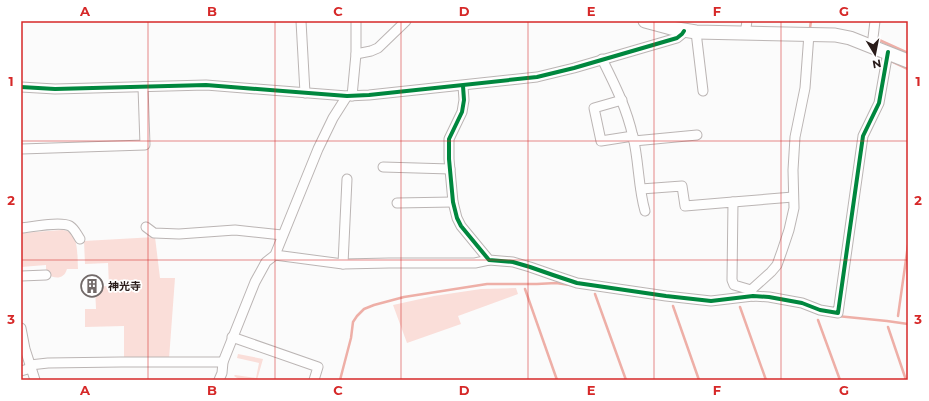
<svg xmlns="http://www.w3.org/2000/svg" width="929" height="401" font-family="Montserrat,'Noto Sans JP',sans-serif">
  <rect width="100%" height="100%" fill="#fbfbfb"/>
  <g fill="#faded9">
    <path d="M 62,230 C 80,231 77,256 78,269 L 67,269 C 64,279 56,279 48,275 L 46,269 L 46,265 L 21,267 L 21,233 Z"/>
    <path d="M 155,237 L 160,278 L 175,278 L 169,359 L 124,358 L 124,326 L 85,327 L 85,309 L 96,309 L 95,287 L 109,286 L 108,263 L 85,264 L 84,241 Z"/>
    <path d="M 516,288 L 518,294 L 458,316 L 461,324 L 407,343 L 393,305 L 434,296 L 481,289 Z"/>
    <path d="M 238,354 L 263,359 L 257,380 L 240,380 L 234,376 L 235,375 L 256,378 L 259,363 L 237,358 Z"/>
  </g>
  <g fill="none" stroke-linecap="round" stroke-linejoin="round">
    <g stroke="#eeafa7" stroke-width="2.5">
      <path d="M 810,28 L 811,21"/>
      <path d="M 877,39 L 908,53"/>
      <path d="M 891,61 L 908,69"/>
      <path d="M 525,289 L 557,380"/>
      <path d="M 595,294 L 626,380"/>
      <path d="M 673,306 L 699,380"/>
      <path d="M 740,307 L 766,380"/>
      <path d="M 837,316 L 887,321 L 908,324"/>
      <path d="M 898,316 L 908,245"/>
      <path d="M 818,320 L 840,380"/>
      <path d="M 888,327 L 906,380"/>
      <path d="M 340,380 L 351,338 L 353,322 L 357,316 L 364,309 L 374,305 L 404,297 L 487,284 L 537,284 L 556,283 L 570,285"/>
    </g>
    <g stroke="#bbb5b4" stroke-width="11">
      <g id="street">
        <path d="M 301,21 L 305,93"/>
        <path d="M 696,32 L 703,91"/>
        <path d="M 745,34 L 747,21"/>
        <path d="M 872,46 L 875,21"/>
        <path d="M 356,54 L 371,51 L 378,48 L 406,21"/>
        <path d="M 602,59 C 615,85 627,109 633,137 C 639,161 638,187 645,211"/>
        <path d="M 463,86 L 464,100 L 462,112 L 449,139 L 449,159 L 453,202 L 457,218 L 461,226 L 489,260 L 513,262 L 530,267 L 553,275 L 577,283 L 666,296 L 711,301 L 753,296 L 769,297 L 802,303 L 820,310 L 838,313 L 863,136 L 879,103 L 888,52"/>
        <path d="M 21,87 L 55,89 L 206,85 L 347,96 L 369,95 L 537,77 L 574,68 L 677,38 L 682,34 L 684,31"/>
        <path d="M 352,96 L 356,54 L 356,21"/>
        <path d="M 622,100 L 594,108 L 601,141 L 633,136"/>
        <path d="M 634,141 L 697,135"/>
        <path d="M 21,149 L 145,145 L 143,87"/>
        <path d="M 383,167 L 450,169"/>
        <path d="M 641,189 L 682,186 L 685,206 L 733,202 L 732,280 L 734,285 L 751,290"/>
        <path d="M 733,202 L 793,197"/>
        <path d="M 397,203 L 453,202"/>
        <path d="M 146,227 L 154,233 L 179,234 L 235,230 L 282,235"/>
        <path d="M 21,228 C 32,227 60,221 70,226 C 75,229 77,235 80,239"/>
        <path d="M 275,255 L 343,264 L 389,263 L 475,263 L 489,260"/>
        <path d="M 343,264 L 347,179"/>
        <path d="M 21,276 L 46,275"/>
        <path d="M 753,296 L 751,290 L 771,272 L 777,265 L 782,251 L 789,230 L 794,208 L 793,170 L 795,137 L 805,88 L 809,34"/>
        <path d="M 21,328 L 25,349 L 35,380"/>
        <path d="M 232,337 L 318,367 L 314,380"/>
        <path d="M 30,365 L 48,363 L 121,362 L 223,362"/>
        <path d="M 21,371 L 31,368"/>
        <path d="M 219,380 L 222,373 L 223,362 L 255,282 L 266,262 L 275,255 L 318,149 L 333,118 L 347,96"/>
      </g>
    </g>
    <g stroke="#bbb5b4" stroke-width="15">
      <path id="secondary" d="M 645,21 L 671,28 L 696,32 L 835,35 L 850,38 L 908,61"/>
    </g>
    <use href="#street" stroke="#fefefe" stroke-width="9"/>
    <use href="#secondary" stroke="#fefefe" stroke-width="13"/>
    <g stroke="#fff" stroke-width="6">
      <g id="cycleway">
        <path d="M 463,86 L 464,100 L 462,112 L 449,139 L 449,159 L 453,202 L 457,218 L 461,226 L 489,260 L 513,262 L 530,267 L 553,275 L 577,283 L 666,296 L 711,301 L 753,296 L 769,297 L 802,303 L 820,310 L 838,313 L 863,136 L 879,103 L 888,52"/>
        <path d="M 21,87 L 55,89 L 206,85 L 347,96 L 369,95 L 537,77 L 574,68 L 677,38 L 682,34 L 684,31"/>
      </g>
    </g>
    <use href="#cycleway" stroke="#00873e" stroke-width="4"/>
  </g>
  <path fill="none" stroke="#d62828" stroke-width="1" stroke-opacity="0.55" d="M 148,21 L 148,380M 275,21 L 275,380M 401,21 L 401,380M 528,21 L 528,380M 654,21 L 654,380M 781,21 L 781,380M 21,141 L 908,141M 21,260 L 908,260"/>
  <defs>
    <g id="building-ring" transform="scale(1.15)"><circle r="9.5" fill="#fff" stroke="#726a69" stroke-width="1.5"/><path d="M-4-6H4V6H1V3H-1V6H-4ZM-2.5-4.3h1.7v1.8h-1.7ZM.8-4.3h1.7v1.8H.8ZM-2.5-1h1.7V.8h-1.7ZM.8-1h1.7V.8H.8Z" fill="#726a69"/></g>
  </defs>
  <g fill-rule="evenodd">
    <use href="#building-ring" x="92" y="286"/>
  </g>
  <g text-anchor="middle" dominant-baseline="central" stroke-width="3.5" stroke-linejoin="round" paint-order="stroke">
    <g font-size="11" font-weight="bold" fill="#291c1a" stroke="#fff" text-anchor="start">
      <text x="108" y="286">神光寺</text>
    </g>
  </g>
  <rect width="929" height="401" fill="none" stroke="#ffffff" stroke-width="44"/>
  <g transform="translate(875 54) rotate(170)" stroke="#ffffff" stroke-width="3" paint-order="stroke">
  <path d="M0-3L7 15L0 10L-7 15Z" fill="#291c1a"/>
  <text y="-6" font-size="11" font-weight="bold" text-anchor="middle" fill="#291c1a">N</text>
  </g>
  <rect x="22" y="22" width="885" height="357" fill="none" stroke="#d62828" stroke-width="1.5"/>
  <g font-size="13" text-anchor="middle" font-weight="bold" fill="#d62828">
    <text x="85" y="16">A</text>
    <text x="212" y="16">B</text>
    <text x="338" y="16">C</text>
    <text x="464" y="16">D</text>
    <text x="591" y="16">E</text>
    <text x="717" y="16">F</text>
    <text x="844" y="16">G</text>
    <text x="11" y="86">1</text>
    <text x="918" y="86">1</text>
    <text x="11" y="205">2</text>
    <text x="918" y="205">2</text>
    <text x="11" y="324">3</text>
    <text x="918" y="324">3</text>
    <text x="85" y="395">A</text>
    <text x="212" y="395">B</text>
    <text x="338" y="395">C</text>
    <text x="464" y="395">D</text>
    <text x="591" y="395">E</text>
    <text x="717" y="395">F</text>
    <text x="844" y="395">G</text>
  </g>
</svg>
